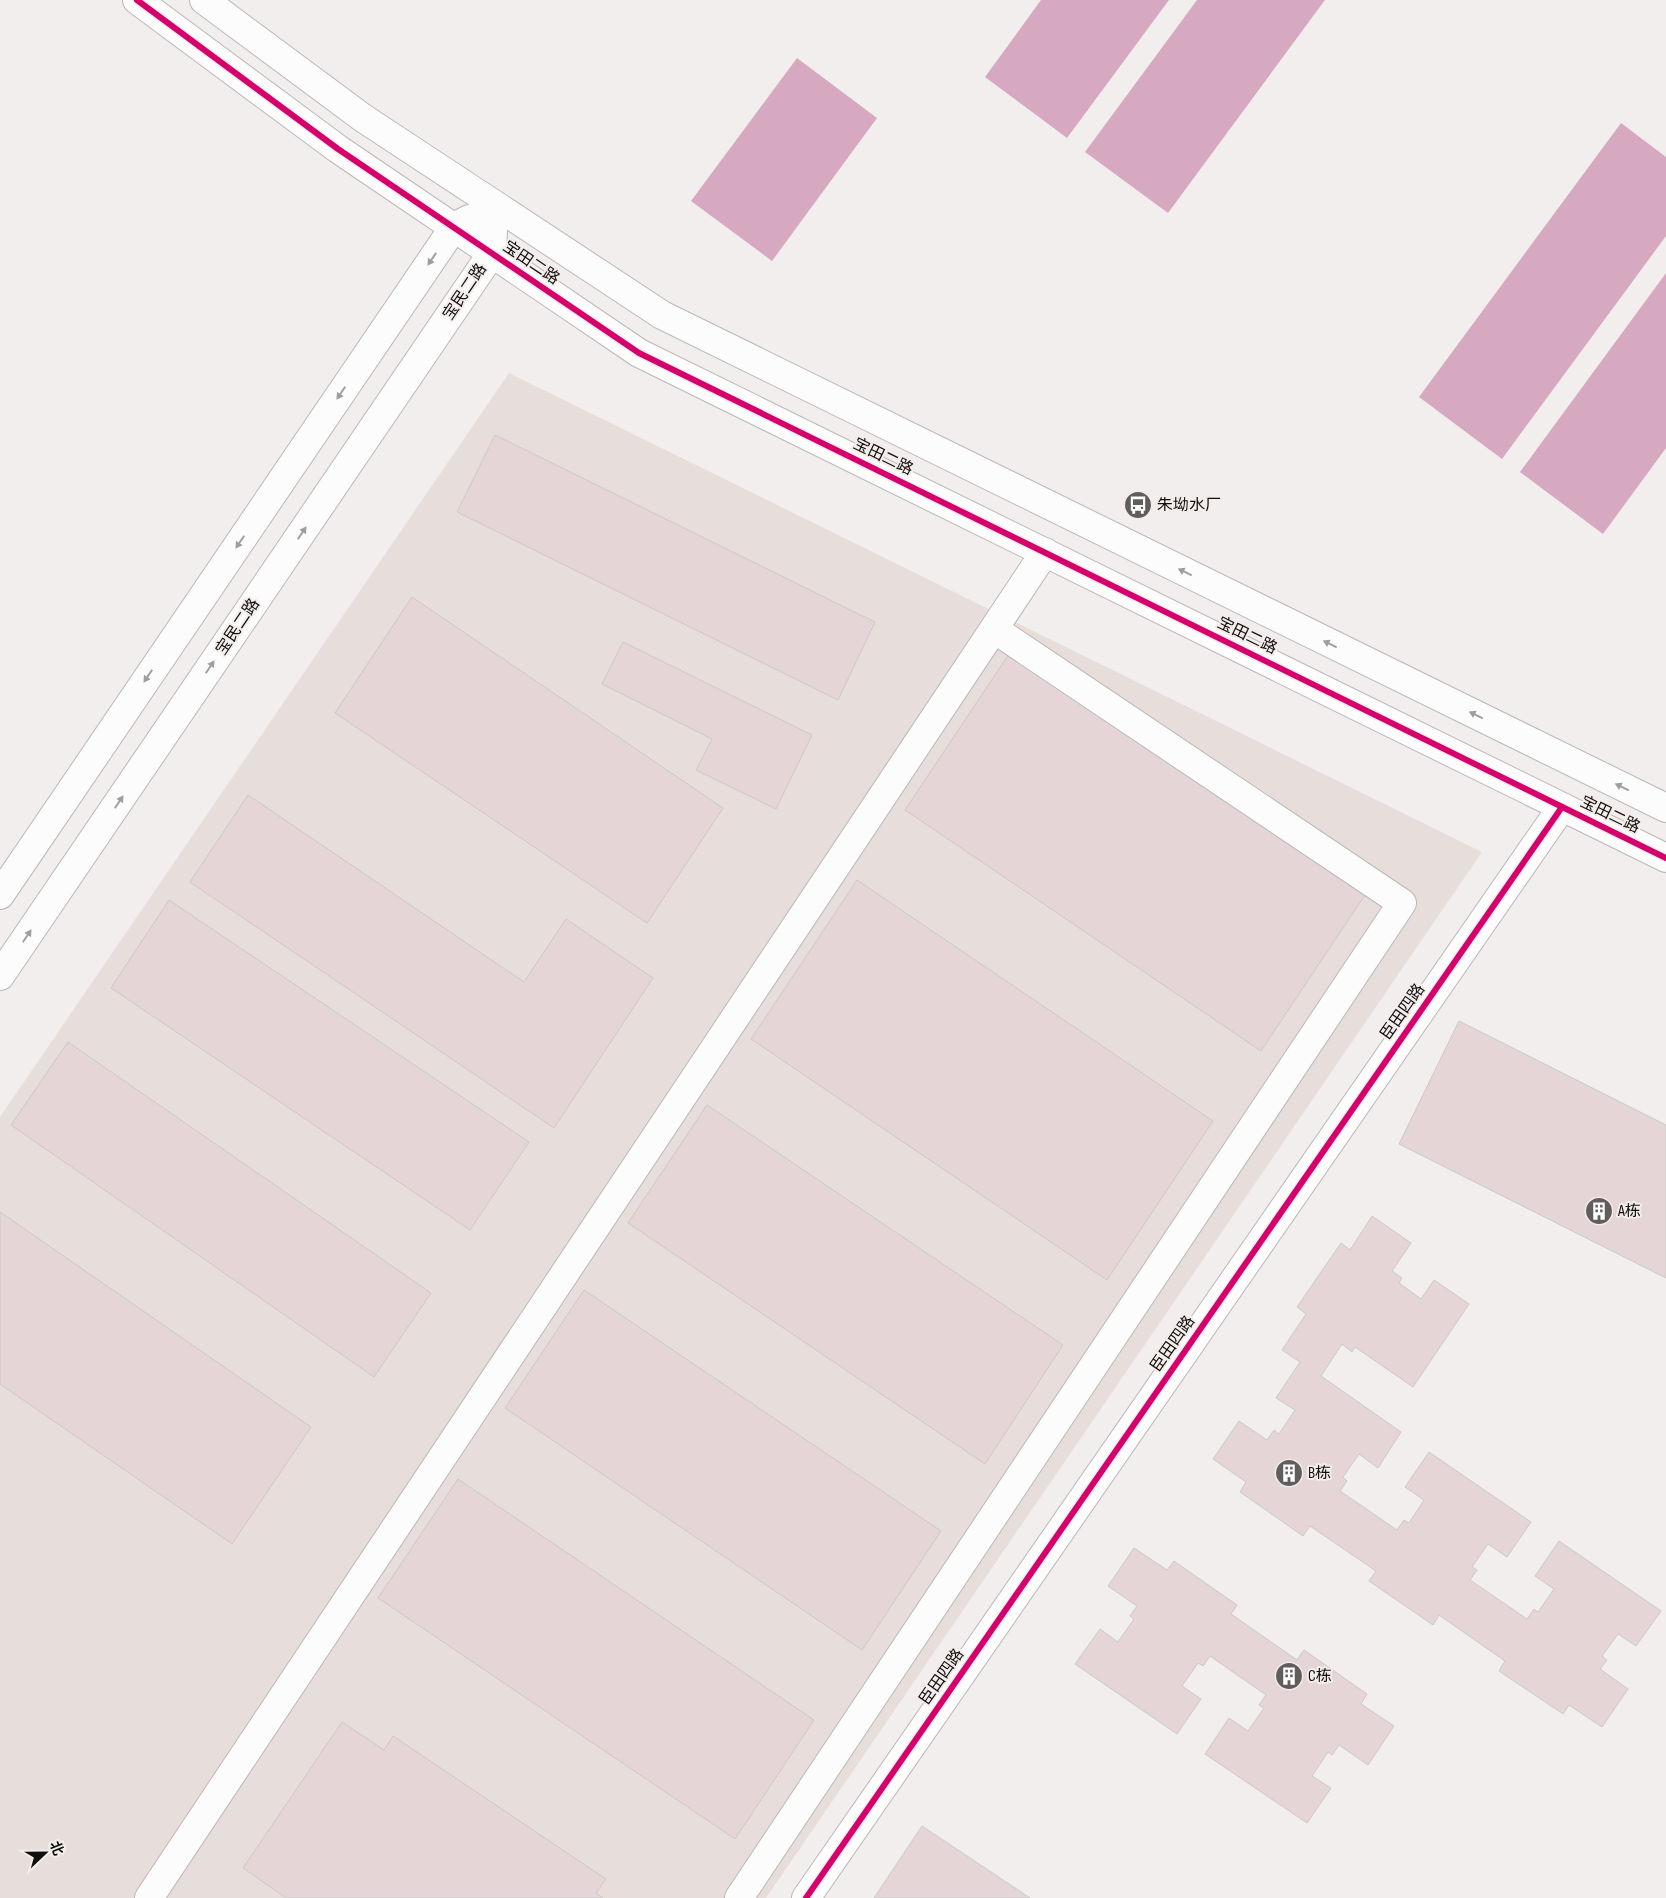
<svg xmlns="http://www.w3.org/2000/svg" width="1666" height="1898" font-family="'Sofia Sans Condensed','Noto Sans SC',sans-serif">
  <rect width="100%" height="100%" fill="#f2eeed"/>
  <path fill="#e7dddb" d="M 509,373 L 1482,852 L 766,1898 L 0,1898 L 0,1117 Z"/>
  <g fill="#d7a9c0">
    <path d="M 1041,0 L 1169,0 L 1067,138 L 985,77 Z"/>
    <path d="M 1197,0 L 1325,0 L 1168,213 L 1085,152 Z"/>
    <path d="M 797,58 L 877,118 L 772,261 L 691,201 Z"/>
    <path d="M 1621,123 L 1666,157 L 1666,236 L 1502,459 L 1419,397 Z"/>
    <path d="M 1666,273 L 1666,448 L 1603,534 L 1520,472 Z"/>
  </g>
  <g fill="#e5d5d7" stroke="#ccc9c9">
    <path d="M 495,435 L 875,622 L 838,700 L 457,512 Z"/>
    <path d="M 412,597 L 723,808 L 647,923 L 335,713 Z"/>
    <path d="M 623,642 L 812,735 L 776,809 L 696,770 L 712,739 L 602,684 Z"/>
    <path d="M 1011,651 L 1367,892 L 1261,1051 L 905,810 Z"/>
    <path d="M 248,795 L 524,982 L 566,919 L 653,978 L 554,1128 L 190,882 Z"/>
    <path d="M 857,880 L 1213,1121 L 1107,1280 L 751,1039 Z"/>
    <path d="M 169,900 L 529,1142 L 470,1230 L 111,988 Z"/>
    <path d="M 1459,1021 L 1666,1125 L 1666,1278 L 1399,1144 Z"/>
    <path d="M 68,1042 L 431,1293 L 374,1377 L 11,1125 Z"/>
    <path d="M 707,1105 L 1063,1345 L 985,1464 L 628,1223 Z"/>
    <path d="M 0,1212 L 311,1427 L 232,1544 L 0,1384 Z"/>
    <path d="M 1372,1216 L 1411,1243 L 1392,1271 L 1402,1278 L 1399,1283 L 1421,1299 L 1434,1280 L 1469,1304 L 1413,1387 L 1355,1347 L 1352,1352 L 1342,1344 L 1321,1376 L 1401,1432 L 1378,1468 L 1359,1454 L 1343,1477 L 1347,1481 L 1340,1491 L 1397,1530 L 1404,1520 L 1409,1523 L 1424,1500 L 1405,1487 L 1429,1452 L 1531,1522 L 1507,1557 L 1488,1544 L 1472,1567 L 1477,1570 L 1470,1580 L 1527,1619 L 1534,1609 L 1538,1612 L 1554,1589 L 1535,1576 L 1559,1541 L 1661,1611 L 1636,1646 L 1618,1634 L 1602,1656 L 1607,1660 L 1600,1669 L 1628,1689 L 1602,1727 L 1569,1705 L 1563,1714 L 1499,1671 L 1505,1661 L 1439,1615 L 1433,1625 L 1369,1581 L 1376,1571 L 1310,1526 L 1303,1536 L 1240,1492 L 1246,1482 L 1213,1459 L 1239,1421 L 1267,1440 L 1274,1430 L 1279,1434 L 1295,1410 L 1276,1398 L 1300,1362 L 1282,1350 L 1306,1314 L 1297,1307 L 1341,1243 L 1350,1250 Z"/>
    <path d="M 584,1290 L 941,1531 L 862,1650 L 505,1408 Z"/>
    <path d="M 458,1479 L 814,1720 L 735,1839 L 378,1598 Z"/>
    <path d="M 1134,1548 L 1167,1570 L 1174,1561 L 1237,1605 L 1231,1614 L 1297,1660 L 1304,1650 L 1367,1694 L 1361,1704 L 1394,1726 L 1368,1765 L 1339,1745 L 1332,1755 L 1328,1752 L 1312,1776 L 1331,1788 L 1307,1823 L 1205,1754 L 1229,1718 L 1248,1731 L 1264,1708 L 1259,1705 L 1266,1695 L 1210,1656 L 1203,1666 L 1198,1663 L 1182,1686 L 1201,1699 L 1177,1734 L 1075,1664 L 1100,1629 L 1118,1642 L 1134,1619 L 1130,1616 L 1137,1606 L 1108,1586 Z"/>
    <path d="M 342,1722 L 384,1750 L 393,1736 L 606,1879 L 596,1893 L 603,1898 L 286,1898 L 243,1868 Z"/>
    <path d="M 922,1826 L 1030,1898 L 874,1898 Z"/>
  </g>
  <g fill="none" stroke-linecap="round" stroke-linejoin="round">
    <g stroke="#bbb8b7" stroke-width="30">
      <g id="minor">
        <path d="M 137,0 L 338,149 L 639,353 L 1666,858"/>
        <path d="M 204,0 L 363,118 L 662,315 L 1666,808"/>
        <path d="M 0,895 L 454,227 L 469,219"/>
        <path d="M 0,976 L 492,253 L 494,205"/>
        <path d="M 149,1898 L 1045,552"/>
        <path d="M 739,1898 L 1402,903 L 994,629"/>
        <path d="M 806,1898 L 1562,807"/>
      </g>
    </g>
    <use href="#minor" stroke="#fdfcfc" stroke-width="28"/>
    <g stroke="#f3edec" stroke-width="9">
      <g id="cycleway">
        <path d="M 137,0 L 338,149 L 639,353 L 1666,858"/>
        <path d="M 806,1898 L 1562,807"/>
      </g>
    </g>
    <use href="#cycleway" stroke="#d6006c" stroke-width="6"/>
  </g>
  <defs><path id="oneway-solid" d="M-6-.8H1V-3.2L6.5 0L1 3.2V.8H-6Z" transform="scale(1.25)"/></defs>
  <g fill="#9f9d9d">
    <use href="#oneway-solid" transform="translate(432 259) rotate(124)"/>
    <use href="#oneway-solid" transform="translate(341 393) rotate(124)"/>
    <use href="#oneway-solid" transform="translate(302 533) rotate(-56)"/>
    <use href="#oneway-solid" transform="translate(240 542) rotate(124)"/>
    <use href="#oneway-solid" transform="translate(1185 572) rotate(-154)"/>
    <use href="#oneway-solid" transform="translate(1330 644) rotate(-154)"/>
    <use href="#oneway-solid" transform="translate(210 667) rotate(-56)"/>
    <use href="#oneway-solid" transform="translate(148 676) rotate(124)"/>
    <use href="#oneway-solid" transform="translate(1476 715) rotate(-154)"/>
    <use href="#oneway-solid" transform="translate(1622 787) rotate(-154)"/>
    <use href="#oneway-solid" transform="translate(119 802) rotate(-56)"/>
    <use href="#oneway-solid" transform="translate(27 936) rotate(-56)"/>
  </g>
  <defs>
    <g id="bus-disc" transform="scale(1.4375)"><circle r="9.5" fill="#605d5c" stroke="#f3edec"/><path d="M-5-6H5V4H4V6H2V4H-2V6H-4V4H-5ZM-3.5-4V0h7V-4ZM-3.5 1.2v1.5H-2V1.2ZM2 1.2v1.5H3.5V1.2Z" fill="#fff"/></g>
    <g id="building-disc" transform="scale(1.4375)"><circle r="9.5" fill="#605d5c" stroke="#f3edec"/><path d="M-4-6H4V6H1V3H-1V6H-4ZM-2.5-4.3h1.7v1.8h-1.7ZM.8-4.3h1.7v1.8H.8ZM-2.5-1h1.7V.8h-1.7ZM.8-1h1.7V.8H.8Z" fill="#fff"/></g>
  </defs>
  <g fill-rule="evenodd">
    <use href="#bus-disc" x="1138" y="505"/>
    <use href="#building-disc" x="1599" y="1211"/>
    <use href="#building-disc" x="1289" y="1473"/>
    <use href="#building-disc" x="1289" y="1676"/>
  </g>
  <g text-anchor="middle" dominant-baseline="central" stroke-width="4" stroke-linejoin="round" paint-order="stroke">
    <g font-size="16" fill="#110f0e" stroke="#f3edec">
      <text transform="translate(531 263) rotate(34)">宝田二路</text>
      <text transform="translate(465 292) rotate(-56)">宝民二路</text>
      <text transform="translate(883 457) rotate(26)">宝田二路</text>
      <text transform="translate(238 627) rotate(-56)">宝民二路</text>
      <text transform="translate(1247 636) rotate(26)">宝田二路</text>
      <text transform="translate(1610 815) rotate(26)">宝田二路</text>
      <text transform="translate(1403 1012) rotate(-55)">臣田四路</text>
      <text transform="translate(1173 1344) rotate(-55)">臣田四路</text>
      <text transform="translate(942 1677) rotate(-55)">臣田四路</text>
    </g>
    <g font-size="16" fill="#110f0e" stroke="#f3edec" text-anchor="start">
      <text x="1157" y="505">朱坳水厂</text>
      <text x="1618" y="1211">A栋</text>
      <text x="1308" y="1473">B栋</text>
      <text x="1308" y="1676">C栋</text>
    </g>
  </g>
  <g transform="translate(45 1853) rotate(68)" stroke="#f3edec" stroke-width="4" paint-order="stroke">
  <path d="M0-4L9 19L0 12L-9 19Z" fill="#110f0e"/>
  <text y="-8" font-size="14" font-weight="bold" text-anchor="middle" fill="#110f0e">北</text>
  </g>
</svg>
